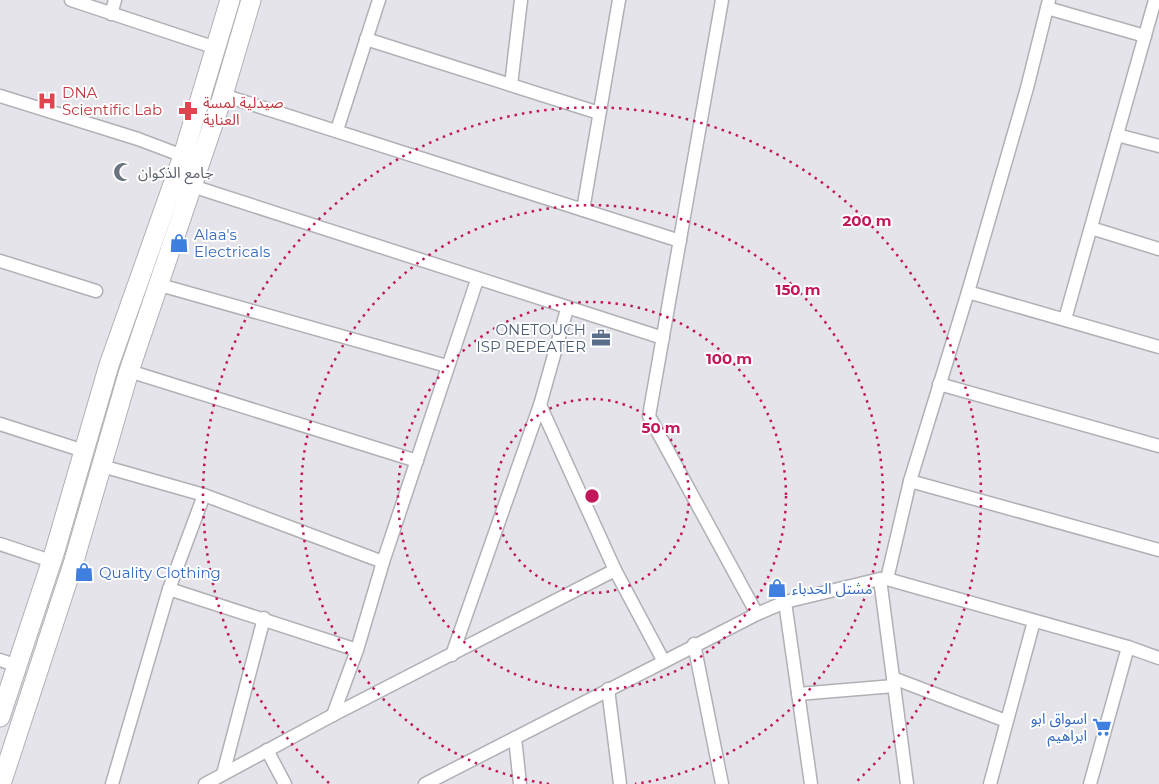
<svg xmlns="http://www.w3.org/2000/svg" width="1159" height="784" font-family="Montserrat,'Noto Sans Arabic',sans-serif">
  <rect width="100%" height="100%" fill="#e4e4ea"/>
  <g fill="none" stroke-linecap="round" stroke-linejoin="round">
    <g stroke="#b0b0b5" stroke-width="15">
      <g id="street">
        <path d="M 71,0 L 216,48"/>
        <path d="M 722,0 L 649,416 L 757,614"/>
        <path d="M 1047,8 L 1145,36"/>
        <path d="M 111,14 L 115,0"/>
        <path d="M 366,39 L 599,113"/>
        <path d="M 511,85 L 521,0"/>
        <path d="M 223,95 L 680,241"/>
        <path d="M 0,96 L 138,139 L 183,156"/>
        <path d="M 337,130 L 379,0"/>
        <path d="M 1117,135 L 1159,146"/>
        <path d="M 192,186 L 663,338"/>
        <path d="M 583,210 L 619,0"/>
        <path d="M 1091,228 L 1159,249"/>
        <path d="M 0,261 L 96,291"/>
        <path d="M 160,285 L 447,366"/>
        <path d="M 968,292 L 1159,347"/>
        <path d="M 1065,319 L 1155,0"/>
        <path d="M 129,371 L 417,461"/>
        <path d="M 939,384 L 1159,446"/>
        <path d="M 540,405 L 615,570 L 663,660"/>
        <path d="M 0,424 L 84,451"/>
        <path d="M 102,466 L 204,495 L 383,562"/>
        <path d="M 910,481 L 1159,550"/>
        <path d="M 0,544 L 51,561"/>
        <path d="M 880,579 L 907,784"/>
        <path d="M 887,579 L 910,481 L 968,292 L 1027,88 L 1049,0"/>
        <path d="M 169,589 L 357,650"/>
        <path d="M 785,602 L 811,784"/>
        <path d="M 694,644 L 722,784"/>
        <path d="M 452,655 L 540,405 L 567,309"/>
        <path d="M 0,660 L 17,666"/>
        <path d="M 893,678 L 1006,721"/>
        <path d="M 608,689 L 620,784"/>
        <path d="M 798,694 L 894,686"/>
        <path d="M 333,715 L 357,650 L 383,562 L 477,280"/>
        <path d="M 515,738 L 520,784"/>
        <path d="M 267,750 L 285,784"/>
        <path d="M 223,774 L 264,618"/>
        <path d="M 112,784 L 169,589 L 204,495"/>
        <path d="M 205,784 L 333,715 L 615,570"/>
        <path d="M 425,784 L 757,614 L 785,602 L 880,579 L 887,579 L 1128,647 L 1159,658"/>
        <path d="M 990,784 L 1034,621"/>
        <path d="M 1090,784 L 1128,647"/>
      </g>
    </g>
    <g stroke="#b0b0b5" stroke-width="21">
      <g id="secondary">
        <path d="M 0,717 L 54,554 L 109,365 L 183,156 L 230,0"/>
        <path d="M 1,784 L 74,561 L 129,371 L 223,95 L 251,0"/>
      </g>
    </g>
    <use href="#street" stroke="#fff" stroke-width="12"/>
    <use href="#secondary" stroke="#fff" stroke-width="19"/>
  </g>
  <g fill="none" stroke="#c2185b" stroke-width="2.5" stroke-dasharray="2.5 5">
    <circle cx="592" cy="496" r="97"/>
    <circle cx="592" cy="496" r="194"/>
    <path d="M549 784A291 291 0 1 1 635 784"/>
    <path d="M329 783A389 389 0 1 1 855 783"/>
  </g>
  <defs>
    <g id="hospital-bare" transform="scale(1.5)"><path d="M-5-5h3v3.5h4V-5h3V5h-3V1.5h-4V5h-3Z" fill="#e0444e" stroke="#fff" stroke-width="2.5" paint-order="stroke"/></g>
    <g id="pharmacy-bare" transform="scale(1.5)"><path d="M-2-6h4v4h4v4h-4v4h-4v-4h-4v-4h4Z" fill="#e0444e" stroke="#fff" stroke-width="2.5" paint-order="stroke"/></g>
    <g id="mosque-bare" transform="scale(1.5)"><path d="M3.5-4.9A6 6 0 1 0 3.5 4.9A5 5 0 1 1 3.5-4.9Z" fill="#6b7280" stroke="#fff" stroke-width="2.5" paint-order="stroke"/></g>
    <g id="shop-bare" transform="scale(1.5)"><path d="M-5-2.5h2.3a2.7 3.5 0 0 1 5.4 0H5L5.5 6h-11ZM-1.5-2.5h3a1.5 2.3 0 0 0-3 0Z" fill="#3f7fe0" stroke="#fff" stroke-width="2.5" paint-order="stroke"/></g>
    <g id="office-bare" transform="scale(1.5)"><path d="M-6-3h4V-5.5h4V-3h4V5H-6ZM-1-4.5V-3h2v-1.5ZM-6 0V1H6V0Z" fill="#5c6f8a" stroke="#fff" stroke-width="2.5" paint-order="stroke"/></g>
    <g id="supermarket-bare" transform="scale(1.5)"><path d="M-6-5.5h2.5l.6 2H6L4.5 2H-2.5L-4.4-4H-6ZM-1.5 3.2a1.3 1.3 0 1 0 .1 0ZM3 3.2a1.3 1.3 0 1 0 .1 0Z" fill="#3f7fe0" stroke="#fff" stroke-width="2.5" paint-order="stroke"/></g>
  </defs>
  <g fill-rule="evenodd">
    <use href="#hospital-bare" x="47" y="101"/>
    <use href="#pharmacy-bare" x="188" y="111"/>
    <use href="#mosque-bare" x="123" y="172"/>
    <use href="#shop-bare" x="179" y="243"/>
    <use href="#office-bare" x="601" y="338"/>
    <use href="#shop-bare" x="84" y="572"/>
    <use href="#shop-bare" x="777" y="588"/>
    <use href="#supermarket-bare" x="1102" y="727"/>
  </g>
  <g text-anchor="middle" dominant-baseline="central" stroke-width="4" stroke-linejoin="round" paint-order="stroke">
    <g font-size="15" fill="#be3a42" stroke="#fff" text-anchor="start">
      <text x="62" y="92">DNA<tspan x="62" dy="17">Scientific Lab</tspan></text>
      <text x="203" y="102">صيدلية لمسة<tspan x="203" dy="17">العناية</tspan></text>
    </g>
    <g font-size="15" fill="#5b616d" stroke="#fff" text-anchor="start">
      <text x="138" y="172">جامع الذكوان</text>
    </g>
    <g font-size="15" fill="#366cbe" stroke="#fff" text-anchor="start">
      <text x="194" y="234">Alaa's<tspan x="194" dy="17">Electricals</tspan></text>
      <text x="99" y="572">Quality Clothing</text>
      <text x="792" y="588">مشتل الحدباء</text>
      <text x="1087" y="718" text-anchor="end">اسواق ابو<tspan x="1087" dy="17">ابراهيم</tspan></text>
    </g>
    <g font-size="15" fill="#4e5e75" stroke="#fff" text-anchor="end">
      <text x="586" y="329">ONETOUCH<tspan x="586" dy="17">ISP REPEATER</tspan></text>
    </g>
  </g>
  <circle cx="592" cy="496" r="8" fill="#c2185b" stroke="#fff" stroke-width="2.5"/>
  <g font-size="15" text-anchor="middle" font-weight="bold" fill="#c2185b" stroke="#fff" stroke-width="4" stroke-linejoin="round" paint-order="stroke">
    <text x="867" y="226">200 m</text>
    <text x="798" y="295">150 m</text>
    <text x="729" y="364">100 m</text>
    <text x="661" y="433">50 m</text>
  </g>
</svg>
